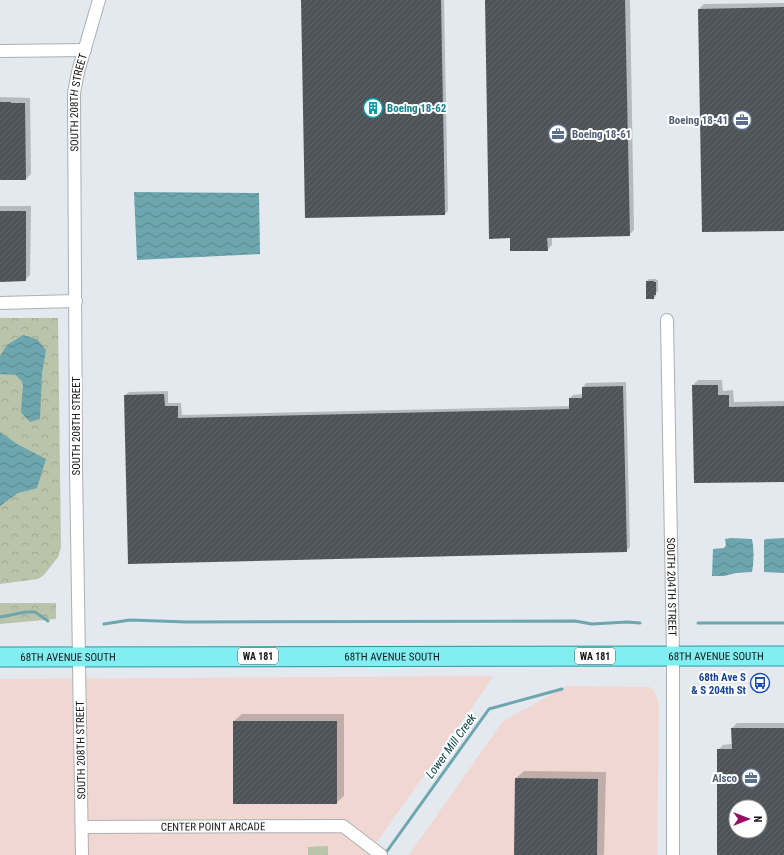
<svg xmlns="http://www.w3.org/2000/svg" width="784" height="855" font-family="'Roboto Condensed',sans-serif">
  <defs>
    <pattern id="grass-tufts" width="24" height="20" patternUnits="userSpaceOnUse"><rect width="24" height="20" fill="#bac4aa"/><path d="M3 7l-1-3M5 7V3M7 7l1-3M15 17l-1-3M17 17v-4M19 17l1-3" fill="none" stroke="#9fa892"/></pattern>
    <pattern id="forest-crowns" width="20" height="18" patternUnits="userSpaceOnUse"><rect width="20" height="18" fill="#bac4aa"/><path d="M2 6a3 3 0 1 1 6 0M12 15a3 3 0 1 1 6 0" fill="none" stroke="#9fa892"/></pattern>
    <pattern id="water-waves" width="16" height="10" patternUnits="userSpaceOnUse"><rect width="16" height="10" fill="#6da6ae"/><path d="M0 5q4-4 8 0t8 0" fill="none" stroke="#58868d"/></pattern>
    <pattern id="building-hatch" width="6" height="6" patternUnits="userSpaceOnUse"><rect width="6" height="6" fill="#4e5357"/><path d="M-1 1l2-2M0 6l6-6M5 7l2-2" fill="none" stroke="#63676b"/></pattern>
  </defs>
  <rect width="100%" height="100%" fill="#e3e9ee"/>
  <g fill="#f1d7d2">
    <path d="M 494,676 L 368,855 L 0,855 L 0,679 Z"/>
    <path d="M 567,686 L 650,687 L 655,693 L 659,704 L 657,855 L 409,855 L 503,721 Z"/>
  </g>
  <path fill="url(#grass-tufts)" d="M 328,846 L 328,855 L 308,855 L 308,847 Z"/>
  <g fill="url(#forest-crowns)">
    <path d="M 0,318 L 58,318 L 61,547 L 58,557 L 44,575 L 38,579 L 0,584 Z"/>
    <path d="M 0,603 L 56,603 L 56,619 L 0,624 Z"/>
  </g>
  <g fill="url(#water-waves)">
    <path d="M 134,192 L 259,193 L 260,254 L 137,260 Z"/>
    <path d="M 23,335 L 37,339 L 46,350 L 42,374 L 40,419 L 30,422 L 21,412 L 23,383 L 16,375 L 0,374 L 0,356 L 7,345 Z"/>
    <path d="M 0,432 L 17,444 L 46,459 L 37,488 L 18,493 L 0,506 Z"/>
    <path d="M 731,538 L 752,539 C 754,549 754,562 752,572 L 736,573 L 724,576 L 712,576 L 713,549 L 724,548 L 726,545 L 725,539 Z"/>
    <path d="M 784,538 L 784,573 L 764,572 L 764,540 L 766,539 Z"/>
  </g>
  <g fill="#0003" fill-rule="evenodd">
    <path d="M 302,0 L 444,0 L 448,211 L 445,214 Z"/>
    <path d="M 486,0 L 630,0 L 634,230 L 629,235 L 552,237 L 552,245 L 547,250 L 511,237 Z"/>
    <path d="M 784,3 L 784,230 L 699,9 L 704,4 Z"/>
    <path d="M 0,97 L 30,98 L 31,174 L 26,179 L 0,179 Z"/>
    <path d="M 0,206 L 31,206 L 30,275 L 25,280 L 0,281 Z"/>
    <path d="M 649,279 L 656,279 L 656,280 L 658,280 L 658,291 L 656,293 L 656,296 L 654,298 L 647,281 Z"/>
    <path d="M 698,380 L 722,380 L 723,391 L 733,390 L 734,402 L 784,401 L 784,481 L 693,385 Z"/>
    <path d="M 626,382 L 630,547 L 626,551 L 129,563 L 125,395 L 129,392 L 168,391 L 168,403 L 181,403 L 182,415 L 570,406 L 570,398 L 573,395 L 583,394 L 583,387 L 586,383 Z"/>
    <path d="M 242,714 L 344,714 L 344,796 L 336,803 L 234,721 Z"/>
    <path d="M 737,723 L 784,723 L 784,855 L 718,855 L 718,750 L 723,745 L 732,744 L 732,728 ZM 736,807 L 760,807 L 760,831 L 736,831 Z"/>
    <path d="M 524,771 L 606,772 L 604,854 L 603,855 L 515,855 L 516,778 Z"/>
  </g>
  <g fill="none" stroke-linecap="round" stroke-linejoin="round">
    <g stroke="#6da6ae" stroke-width="3">
      <path d="M 0,617 L 26,612 L 35,612 L 48,621"/>
      <path d="M 698,623 L 784,623"/>
      <path d="M 104,624 L 130,620 L 187,622 L 575,621 L 592,624 L 627,622 L 640,623"/>
      <path d="M 385,854 L 489,709 L 562,689"/>
    </g>
  </g>
  <g fill="url(#building-hatch)" fill-rule="evenodd">
    <path d="M 301,0 L 441,0 L 445,215 L 305,218 Z"/>
    <path d="M 485,0 L 625,0 L 630,236 L 547,238 L 548,251 L 510,251 L 510,238 L 489,239 Z"/>
    <path d="M 784,7 L 784,231 L 702,232 L 698,9 Z"/>
    <path d="M 0,102 L 11,102 L 11,103 L 25,103 L 26,180 L 0,180 Z"/>
    <path d="M 0,211 L 26,211 L 26,281 L 0,282 Z"/>
    <path d="M 646,281 L 654,281 L 654,282 L 656,282 L 656,295 L 654,295 L 654,299 L 646,299 Z"/>
    <path d="M 692,385 L 718,385 L 718,395 L 729,395 L 729,407 L 784,406 L 784,482 L 694,483 Z"/>
    <path d="M 623,386 L 627,552 L 128,564 L 124,395 L 164,394 L 165,406 L 178,406 L 178,418 L 569,409 L 569,398 L 582,398 L 582,387 Z"/>
    <rect x="233" y="721" width="104" height="83"/>
    <path d="M 731,728 L 784,728 L 784,855 L 717,855 L 717,749 L 732,749 ZM 736,807 L 760,807 L 760,831 L 736,831 Z"/>
    <path d="M 515,778 L 598,779 L 597,855 L 514,855 Z"/>
  </g>
  <g fill="none" stroke-linecap="round" stroke-linejoin="round">
    <g stroke="#abb0b4" stroke-width="14">
      <g id="street">
        <path d="M 0,51 L 85,50"/>
        <path d="M 0,303 L 76,301"/>
        <path id="s1" d="M 667,320 L 673,656 L 673,855"/>
        <path id="s2" d="M 82,827 L 343,826 L 381,855"/>
        <path id="s3" d="M 82,855 L 76,467 L 74,93 L 78,72 L 99,0"/>
      </g>
    </g>
    <g stroke="#259b9f" stroke-width="21">
      <g id="primary">
        <path id="s4" d="M 0,657 L 784,656"/>
      </g>
    </g>
    <use href="#street" stroke="#fff" stroke-width="12"/>
    <use href="#primary" stroke="#81eef1" stroke-width="19"/>
  </g>
  <defs>
    <g id="building-ring" transform="scale(1)"><circle r="9.5" fill="#fff" stroke="#0f9aa8" stroke-width="1.5"/><path d="M-4-6H4V6H1V3H-1V6H-4ZM-2.5-4.3h1.7v1.8h-1.7ZM.8-4.3h1.7v1.8H.8ZM-2.5-1h1.7V.8h-1.7ZM.8-1h1.7V.8H.8Z" fill="#0f9aa8"/></g>
    <g id="office-ring" transform="scale(1)"><circle r="9.5" fill="#fff" stroke="#5c6f8a" stroke-width="1.5"/><path d="M-6-3h4V-5.5h4V-3h4V5H-6ZM-1-4.5V-3h2v-1.5ZM-6 0V1H6V0Z" fill="#5c6f8a"/></g>
    <g id="bus-ring" transform="scale(1)"><circle r="9.5" fill="#fff" stroke="#1a4fb4" stroke-width="1.5"/><path d="M-5-6H5V4H4V6H2V4H-2V6H-4V4H-5ZM-3.5-4V0h7V-4ZM-3.5 1.2v1.5H-2V1.2ZM2 1.2v1.5H3.5V1.2Z" fill="#1a4fb4"/></g>
  </defs>
  <g fill-rule="evenodd">
    <use href="#building-ring" x="373" y="108"/>
    <use href="#office-ring" x="742" y="120"/>
    <use href="#office-ring" x="558" y="134"/>
    <use href="#bus-ring" x="760" y="683"/>
    <use href="#office-ring" x="751" y="778"/>
  </g>
  <g text-anchor="middle" dominant-baseline="central" stroke-width="4" stroke-linejoin="round" paint-order="stroke">
    <g fill="#fff" stroke="#5b5d5d" stroke-width="1">
      <rect x="238" y="648" width="40" height="16" rx="3"/>
      <rect x="575" y="648" width="40" height="16" rx="3"/>
    </g>
    <g font-size="10" font-weight="bold" fill="#151718">
      <text x="258" y="656">WA 181</text>
      <text x="595" y="656">WA 181</text>
    </g>
    <g font-size="11" fill="#151718" stroke="#fff">
      <text stroke="none"><textPath href="#s3" startOffset="753">SOUTH 208TH STREET</textPath></text>
      <text transform="translate(76 426) rotate(-90)">SOUTH 208TH STREET</text>
      <text stroke="none"><textPath href="#s1" startOffset="267">SOUTH 204TH STREET</textPath></text>
      <text stroke="none"><textPath href="#s4" startOffset="392">68TH AVENUE SOUTH</textPath></text>
      <text stroke="none"><textPath href="#s4" startOffset="716">68TH AVENUE SOUTH</textPath></text>
      <text stroke="none"><textPath href="#s4" startOffset="68">68TH AVENUE SOUTH</textPath></text>
      <text transform="translate(81 750) rotate(-91)">SOUTH 208TH STREET</text>
      <text stroke="none"><textPath href="#s2" startOffset="131">CENTER POINT ARCADE</textPath></text>
    </g>
    <g font-size="11" font-weight="bold" fill="#0d838f" stroke="#fff" text-anchor="start">
      <text x="387" y="108">Boeing 18-62</text>
    </g>
    <g font-size="11" font-weight="bold" fill="#4e5e75" stroke="#fff" text-anchor="end">
      <text x="728" y="120">Boeing 18-41</text>
      <text x="572" y="134" text-anchor="start">Boeing 18-61</text>
      <text x="737" y="778">Alsco</text>
    </g>
    <g font-size="11" font-weight="bold" fill="#164399" stroke="#fff" text-anchor="end">
      <text x="746" y="677">68th Ave S<tspan x="746" dy="13">&amp; S 204th St</tspan></text>
    </g>
    <g font-size="12" font-style="italic" fill="#063e44" stroke="#fff">
      <text transform="translate(451 746) rotate(-54)">Lower Mill Creek</text>
    </g>
  </g>
  <g transform="translate(748 819) rotate(90)"><circle r="19" fill="#ffffff" stroke="#a1a2a3"/>
  <path d="M0-3L7 15L0 10L-7 15Z" fill="#970e64"/>
  <text y="-6" font-size="11" font-weight="bold" text-anchor="middle" fill="#151718">N</text>
  </g>
</svg>
